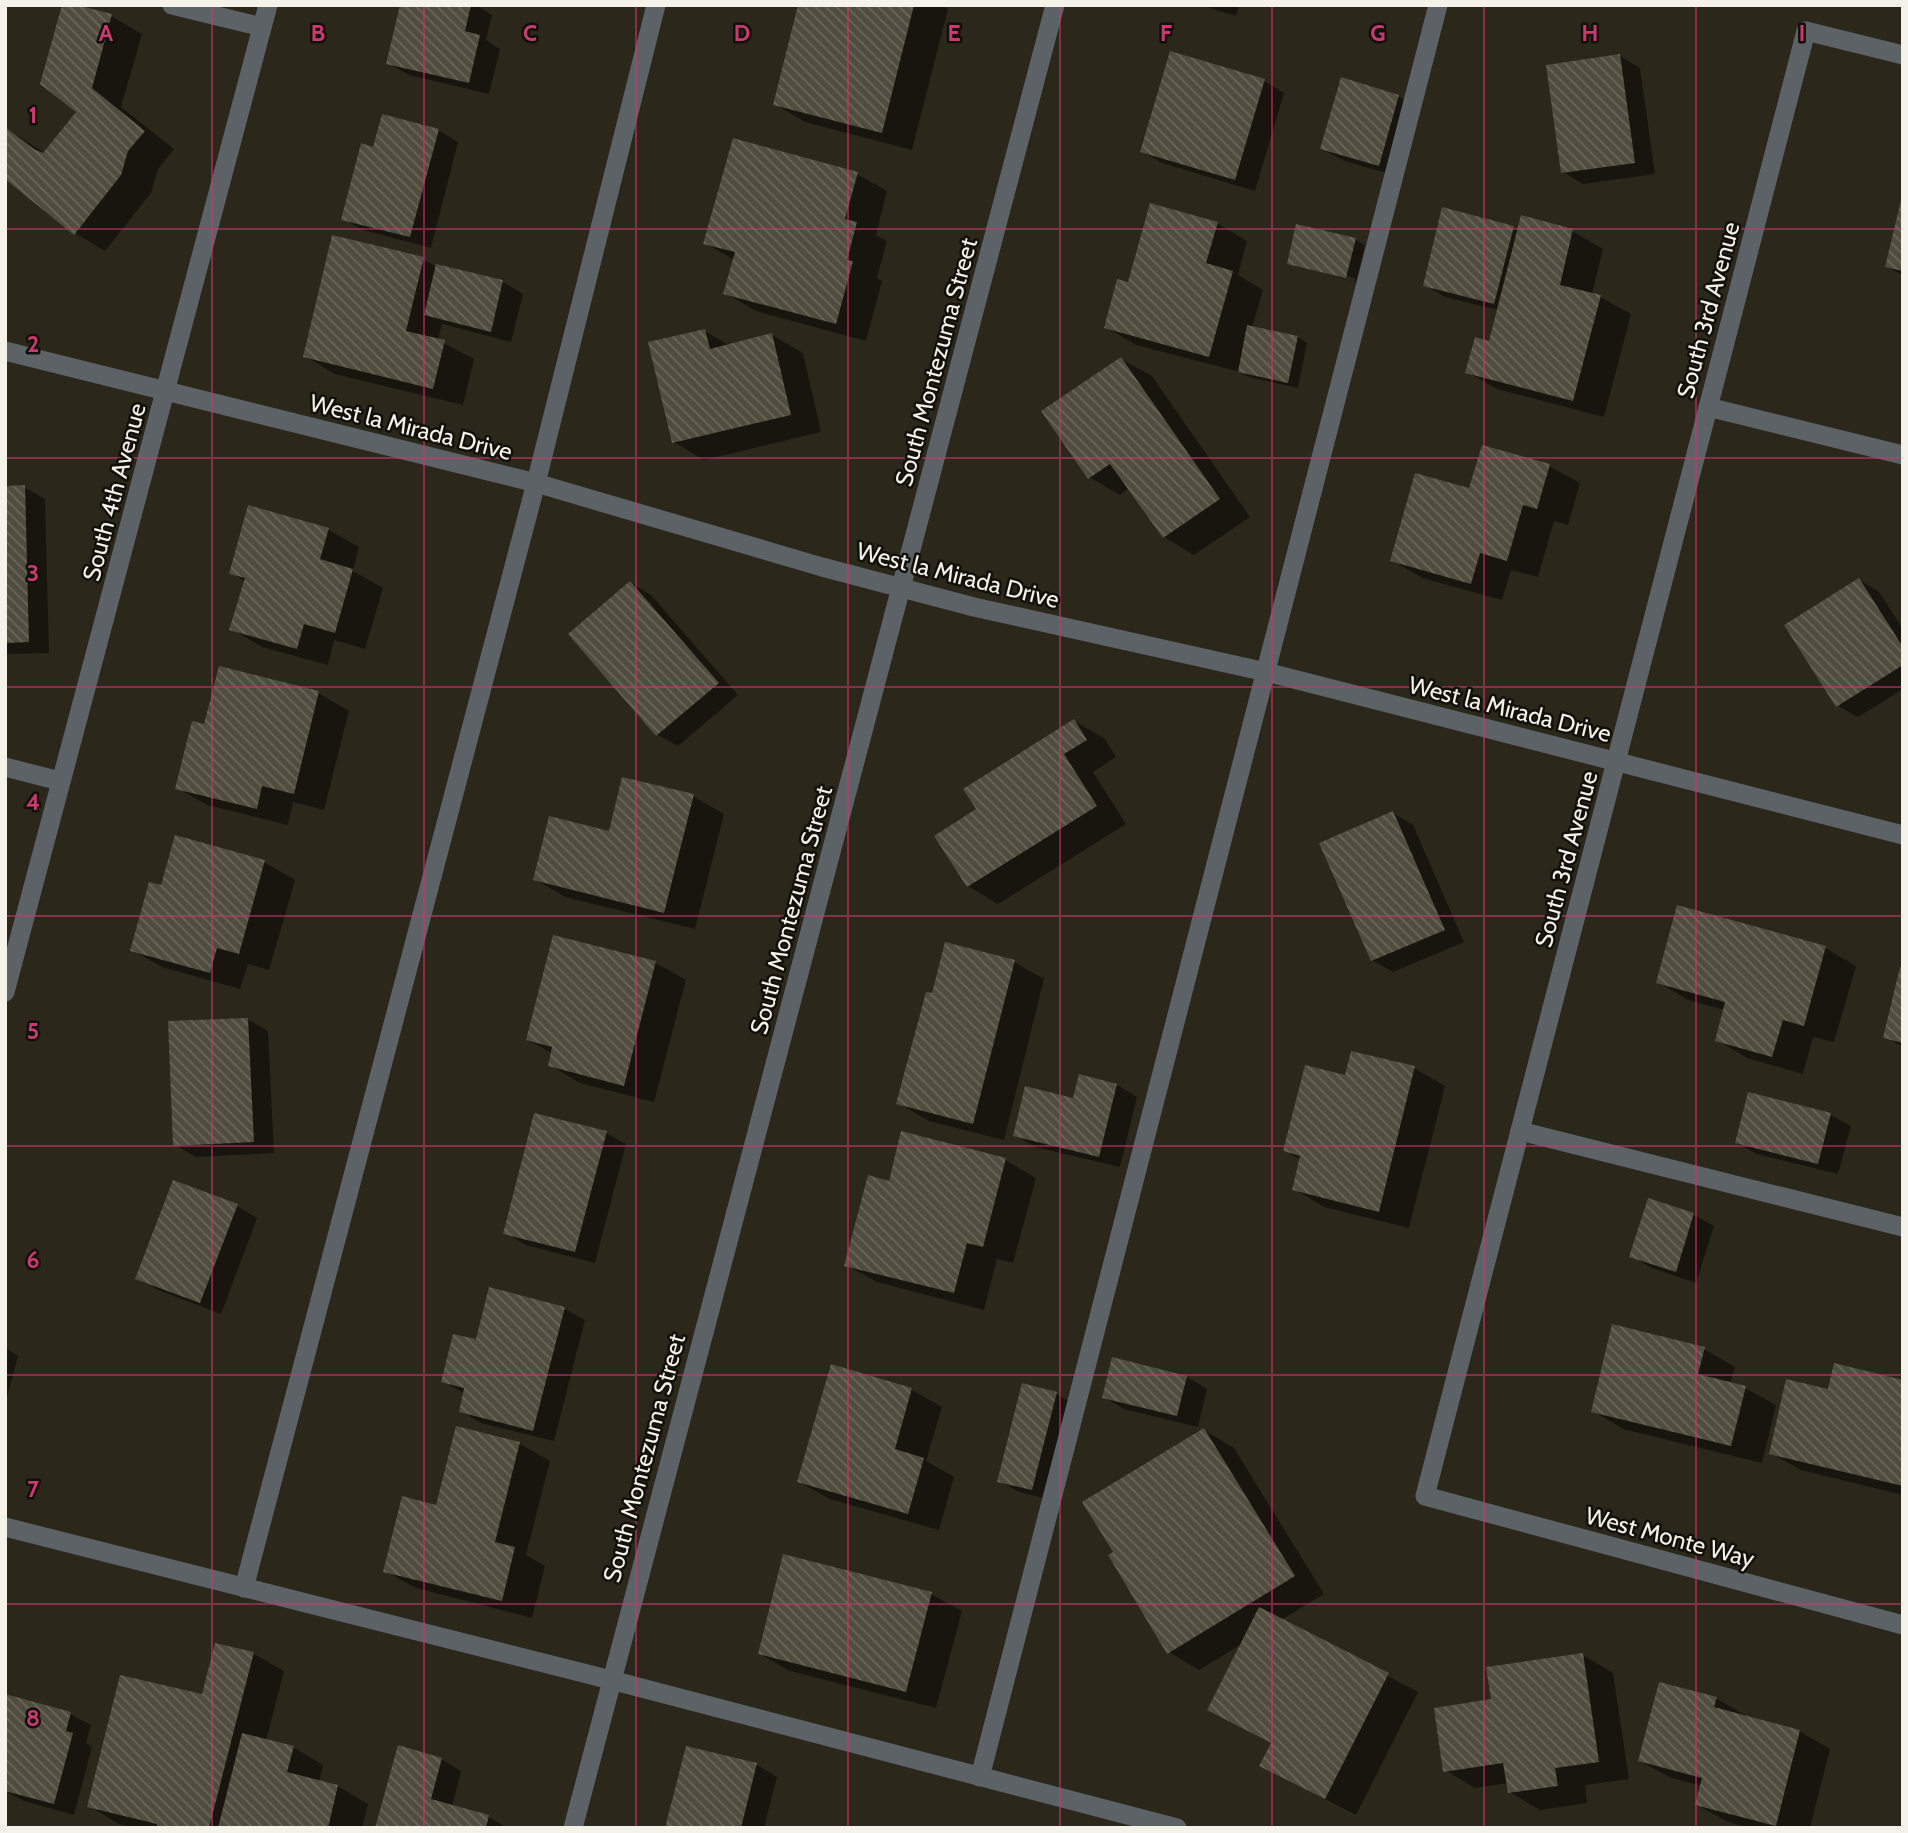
<svg xmlns="http://www.w3.org/2000/svg" width="1908" height="1833" font-family="Cabin,sans-serif">
  <defs>
    <pattern id="building-back-hatch" width="6" height="6" patternUnits="userSpaceOnUse" patternTransform="scale(1.75)"><rect width="6" height="6" fill="#504c3e"/><path d="M-1 5l2 2M0 0l6 6M5-1l2 2" fill="none" stroke="#6a665a"/></pattern>
  </defs>
  <rect width="100%" height="100%" fill="#2b281b"/>
  <g fill="#0007">
    <path d="M 402,5 L 476,5 L 492,15 L 486,40 L 500,49 L 489,94 L 409,75 L 388,63 Z"/>
    <path d="M 800,5 L 941,5 L 948,9 L 912,150 L 805,122 L 775,104 Z"/>
    <path d="M 1200,5 L 1239,5 L 1236,16 Z"/>
    <path d="M 111,16 L 142,34 L 121,107 L 174,149 L 158,169 L 151,193 L 105,251 L 75,233 L 5,128 L 45,153 L 78,112 Z"/>
    <path d="M 1620,56 L 1640,68 L 1655,174 L 1583,184 L 1563,172 Z"/>
    <path d="M 1264,81 L 1284,93 L 1255,191 L 1162,163 L 1142,151 Z"/>
    <path d="M 1398,96 L 1419,108 L 1399,177 L 1342,160 L 1322,149 Z"/>
    <path d="M 438,130 L 458,142 L 431,248 L 363,230 L 343,219 L 375,149 Z"/>
    <path d="M 857,174 L 887,191 L 876,235 L 887,241 L 877,278 L 882,281 L 866,341 L 756,311 L 725,293 L 734,260 L 705,243 Z"/>
    <path d="M 1903,199 L 1903,276 L 1887,266 Z"/>
    <path d="M 1217,223 L 1247,241 L 1238,275 L 1263,290 L 1252,328 L 1298,337 L 1307,343 L 1298,388 L 1249,377 L 1240,372 L 1136,345 L 1106,327 L 1130,284 Z"/>
    <path d="M 1298,226 L 1356,240 L 1365,245 L 1356,282 L 1298,268 L 1355,282 L 1355,278 L 1297,264 L 1297,267 L 1289,263 Z"/>
    <path d="M 1513,227 L 1519,231 L 1572,231 L 1603,249 L 1592,294 L 1600,297 L 1631,314 L 1604,417 L 1497,389 L 1467,372 L 1490,343 L 1498,310 L 1445,297 L 1425,285 Z"/>
    <path d="M 423,259 L 437,267 L 503,282 L 523,294 L 511,342 L 442,324 L 438,340 L 474,359 L 463,405 L 335,374 L 305,356 Z"/>
    <path d="M 705,331 L 730,346 L 772,335 L 803,353 L 821,432 L 704,460 L 674,442 Z"/>
    <path d="M 1121,359 L 1152,376 L 1250,517 L 1194,555 L 1164,537 L 1129,488 L 1120,495 L 1089,477 Z"/>
    <path d="M 1549,466 L 1580,483 L 1568,525 L 1554,521 L 1538,577 L 1511,570 L 1502,600 L 1422,578 L 1392,560 Z"/>
    <path d="M 24,487 L 45,499 L 49,653 L 5,654 L 5,488 Z"/>
    <path d="M 249,507 L 329,530 L 359,547 L 353,571 L 383,588 L 365,649 L 334,640 L 328,665 L 262,647 L 232,629 L 246,582 L 231,573 Z"/>
    <path d="M 1859,580 L 1879,592 L 1903,629 L 1903,689 L 1858,717 L 1838,706 Z"/>
    <path d="M 631,583 L 651,595 L 738,695 L 678,746 L 658,735 Z"/>
    <path d="M 318,693 L 349,711 L 324,810 L 293,802 L 288,825 L 207,805 L 177,788 L 206,726 Z"/>
    <path d="M 1074,721 L 1104,738 L 1116,757 L 1093,772 L 1126,824 L 998,904 L 968,886 L 978,810 Z"/>
    <path d="M 693,796 L 724,814 L 695,929 L 565,897 L 535,879 Z"/>
    <path d="M 1393,813 L 1413,825 L 1464,942 L 1393,972 L 1372,960 Z"/>
    <path d="M 264,862 L 295,880 L 269,970 L 248,964 L 240,989 L 162,967 L 132,950 L 162,888 Z"/>
    <path d="M 554,937 L 656,963 L 686,980 L 654,1102 L 580,1083 L 550,1065 L 552,1053 L 528,1040 Z"/>
    <path d="M 1825,948 L 1856,966 L 1834,1042 L 1813,1037 L 1803,1074 L 1747,1058 L 1717,1040 L 1725,1010 L 1688,1000 L 1658,982 Z"/>
    <path d="M 1014,962 L 1044,979 L 1004,1140 L 929,1121 L 898,1103 L 934,996 Z"/>
    <path d="M 1903,970 L 1903,1047 L 1885,1037 Z"/>
    <path d="M 247,1019 L 268,1031 L 274,1153 L 196,1157 L 175,1145 Z"/>
    <path d="M 1414,1068 L 1445,1086 L 1409,1228 L 1324,1207 L 1294,1189 L 1301,1160 L 1285,1151 L 1346,1077 Z"/>
    <path d="M 1081,1076 L 1117,1085 L 1137,1097 L 1120,1167 L 1035,1147 L 1015,1135 L 1074,1100 Z"/>
    <path d="M 1830,1115 L 1851,1126 L 1838,1174 L 1757,1154 L 1737,1143 Z"/>
    <path d="M 606,1133 L 626,1144 L 595,1263 L 526,1245 L 505,1233 Z"/>
    <path d="M 1005,1160 L 1036,1178 L 1013,1263 L 997,1259 L 984,1310 L 877,1282 L 846,1265 L 890,1183 Z"/>
    <path d="M 1649,1200 L 1694,1215 L 1714,1226 L 1696,1283 L 1652,1268 L 1632,1256 Z"/>
    <path d="M 237,1206 L 257,1218 L 221,1314 L 158,1290 L 138,1278 Z"/>
    <path d="M 565,1309 L 585,1320 L 554,1441 L 481,1423 L 461,1411 L 463,1393 L 443,1381 L 477,1341 Z"/>
    <path d="M 5,1348 L 18,1356 L 5,1405 Z"/>
    <path d="M 1704,1349 L 1735,1367 L 1730,1384 L 1745,1388 L 1776,1405 L 1762,1463 L 1623,1429 L 1593,1411 Z"/>
    <path d="M 1113,1359 L 1187,1377 L 1207,1389 L 1198,1427 L 1124,1409 L 1104,1397 Z"/>
    <path d="M 832,1366 L 912,1390 L 942,1407 L 926,1461 L 954,1477 L 939,1530 L 830,1499 L 799,1482 Z"/>
    <path d="M 1903,1382 L 1903,1495 L 1801,1470 L 1771,1453 Z"/>
    <path d="M 1056,1394 L 1076,1405 L 1052,1500 L 1019,1492 L 999,1481 Z"/>
    <path d="M 457,1428 L 520,1444 L 550,1461 L 526,1555 L 545,1566 L 532,1618 L 416,1588 L 385,1571 L 437,1507 Z"/>
    <path d="M 1204,1430 L 1234,1448 L 1324,1594 L 1281,1620 L 1418,1692 L 1356,1815 L 1292,1782 L 1272,1744 L 1209,1709 L 1242,1644 L 1199,1670 L 1169,1652 Z"/>
    <path d="M 931,1594 L 962,1611 L 936,1708 L 790,1671 L 760,1654 Z"/>
    <path d="M 254,1654 L 284,1671 L 266,1741 L 293,1747 L 323,1765 L 319,1782 L 338,1786 L 368,1804 L 362,1828 L 135,1828 L 119,1824 L 89,1806 L 203,1696 Z"/>
    <path d="M 1583,1655 L 1613,1673 L 1629,1779 L 1585,1785 L 1587,1803 L 1540,1810 L 1509,1792 L 1508,1783 L 1475,1788 L 1445,1770 L 1493,1701 Z"/>
    <path d="M 1717,1699 L 1747,1716 L 1799,1731 L 1830,1749 L 1810,1828 L 1750,1828 L 1728,1822 L 1697,1805 L 1702,1786 L 1671,1778 L 1640,1761 Z"/>
    <path d="M 70,1714 L 91,1725 L 86,1743 L 92,1747 L 74,1815 L 24,1801 L 5,1791 Z"/>
    <path d="M 687,1748 L 757,1765 L 777,1777 L 764,1828 L 667,1828 Z"/>
    <path d="M 441,1759 L 461,1771 L 452,1807 L 489,1817 L 507,1828 L 376,1828 Z"/>
  </g>
  <g fill="url(#building-back-hatch)">
    <path d="M 62,5 L 77,5 L 112,14 L 92,88 L 145,131 L 128,151 L 121,175 L 74,235 L 5,179 L 5,127 L 34,149 L 43,153 L 76,112 L 40,84 Z"/>
    <path d="M 400,5 L 471,5 L 465,31 L 480,35 L 469,83 L 386,64 Z"/>
    <path d="M 798,5 L 914,5 L 882,133 L 773,105 Z"/>
    <path d="M 1170,51 L 1265,79 L 1235,180 L 1140,152 Z"/>
    <path d="M 1620,54 L 1635,163 L 1561,173 L 1546,65 Z"/>
    <path d="M 1341,77 L 1399,95 L 1379,166 L 1320,149 Z"/>
    <path d="M 382,114 L 439,129 L 410,237 L 341,220 L 361,143 L 373,147 Z"/>
    <path d="M 733,138 L 858,172 L 845,219 L 857,222 L 847,260 L 853,261 L 836,324 L 723,294 L 735,252 L 703,244 Z"/>
    <path d="M 1902,196 L 1903,196 L 1903,271 L 1885,267 Z"/>
    <path d="M 1150,203 L 1218,222 L 1206,263 L 1233,271 L 1209,357 L 1104,328 L 1117,279 L 1128,282 Z"/>
    <path d="M 1442,207 L 1514,226 L 1494,304 L 1423,286 Z"/>
    <path d="M 1521,215 L 1573,229 L 1560,285 L 1601,295 L 1573,401 L 1465,373 L 1475,337 L 1489,341 Z"/>
    <path d="M 1296,224 L 1356,238 L 1346,278 L 1287,264 Z"/>
    <path d="M 332,235 L 424,257 L 406,331 L 445,340 L 433,389 L 303,357 Z"/>
    <path d="M 436,264 L 503,280 L 491,332 L 424,315 Z"/>
    <path d="M 1247,325 L 1298,336 L 1288,383 L 1238,372 Z"/>
    <path d="M 705,329 L 710,349 L 772,333 L 791,415 L 672,443 L 648,342 Z"/>
    <path d="M 1121,357 L 1220,499 L 1163,538 L 1110,464 L 1088,479 L 1041,411 Z"/>
    <path d="M 1482,445 L 1550,464 L 1537,509 L 1523,505 L 1507,561 L 1480,553 L 1471,584 L 1390,561 L 1415,473 L 1469,488 Z"/>
    <path d="M 25,485 L 29,642 L 5,643 L 5,486 Z"/>
    <path d="M 248,505 L 329,528 L 320,559 L 353,569 L 335,633 L 304,624 L 297,649 L 229,630 L 245,578 L 229,574 Z"/>
    <path d="M 1859,578 L 1903,647 L 1903,665 L 1836,707 L 1784,625 Z"/>
    <path d="M 630,581 L 719,683 L 656,736 L 568,634 Z"/>
    <path d="M 219,666 L 319,691 L 294,794 L 262,786 L 257,809 L 175,789 L 192,721 L 204,724 Z"/>
    <path d="M 1074,719 L 1087,740 L 1064,754 L 1097,806 L 967,887 L 934,836 L 976,809 L 963,789 Z"/>
    <path d="M 622,777 L 694,794 L 664,913 L 533,880 L 549,816 L 609,831 Z"/>
    <path d="M 1393,811 L 1445,930 L 1371,961 L 1319,843 Z"/>
    <path d="M 175,835 L 265,860 L 239,954 L 217,948 L 210,973 L 130,951 L 149,882 L 161,885 Z"/>
    <path d="M 1677,905 L 1826,946 L 1804,1026 L 1783,1020 L 1772,1057 L 1715,1041 L 1725,1002 L 1656,983 Z"/>
    <path d="M 553,935 L 656,961 L 624,1086 L 548,1066 L 552,1047 L 526,1040 Z"/>
    <path d="M 945,942 L 1015,960 L 973,1124 L 896,1104 L 926,992 L 932,993 Z"/>
    <path d="M 1900,967 L 1903,968 L 1903,1043 L 1883,1038 Z"/>
    <path d="M 248,1018 L 254,1142 L 173,1146 L 168,1021 Z"/>
    <path d="M 1351,1051 L 1415,1066 L 1379,1212 L 1292,1190 L 1300,1156 L 1283,1151 L 1305,1065 L 1345,1075 Z"/>
    <path d="M 1079,1074 L 1117,1084 L 1099,1157 L 1013,1136 L 1025,1086 L 1073,1098 Z"/>
    <path d="M 1748,1092 L 1831,1113 L 1818,1164 L 1735,1143 Z"/>
    <path d="M 534,1113 L 607,1131 L 575,1252 L 503,1234 Z"/>
    <path d="M 901,1131 L 1006,1158 L 983,1247 L 967,1243 L 954,1293 L 844,1266 L 868,1175 L 889,1181 Z"/>
    <path d="M 173,1180 L 238,1204 L 200,1303 L 135,1279 Z"/>
    <path d="M 1648,1198 L 1694,1213 L 1676,1272 L 1629,1257 Z"/>
    <path d="M 489,1287 L 565,1307 L 533,1431 L 459,1412 L 464,1388 L 441,1382 L 453,1334 L 476,1339 Z"/>
    <path d="M 1612,1324 L 1705,1347 L 1698,1374 L 1746,1386 L 1731,1446 L 1591,1412 Z"/>
    <path d="M 1112,1357 L 1187,1376 L 1177,1416 L 1102,1398 Z"/>
    <path d="M 1834,1363 L 1903,1380 L 1903,1486 L 1769,1454 L 1786,1379 L 1828,1389 Z"/>
    <path d="M 831,1364 L 912,1388 L 895,1449 L 924,1458 L 908,1514 L 797,1482 Z"/>
    <path d="M 1022,1383 L 1057,1392 L 1032,1490 L 997,1482 Z"/>
    <path d="M 456,1426 L 520,1442 L 495,1542 L 515,1547 L 502,1601 L 383,1572 L 402,1496 L 436,1505 Z"/>
    <path d="M 1204,1428 L 1295,1576 L 1167,1654 L 1108,1555 L 1113,1552 L 1082,1502 Z"/>
    <path d="M 783,1554 L 932,1592 L 906,1692 L 758,1654 Z"/>
    <path d="M 1259,1607 L 1389,1673 L 1325,1799 L 1259,1766 L 1271,1743 L 1207,1710 Z"/>
    <path d="M 215,1643 L 254,1652 L 209,1828 L 157,1828 L 157,1824 L 87,1807 L 120,1675 L 202,1694 Z"/>
    <path d="M 1583,1653 L 1599,1762 L 1555,1768 L 1558,1786 L 1508,1793 L 1503,1763 L 1443,1772 L 1434,1708 L 1491,1699 L 1486,1667 Z"/>
    <path d="M 1659,1682 L 1717,1697 L 1714,1707 L 1800,1730 L 1776,1826 L 1695,1805 L 1702,1778 L 1638,1761 Z"/>
    <path d="M 5,1694 L 71,1712 L 66,1731 L 73,1733 L 54,1804 L 5,1791 Z"/>
    <path d="M 242,1733 L 294,1746 L 287,1772 L 338,1785 L 328,1828 L 218,1828 Z"/>
    <path d="M 398,1745 L 442,1758 L 431,1799 L 489,1815 L 486,1828 L 375,1828 Z"/>
    <path d="M 686,1746 L 757,1763 L 741,1828 L 665,1828 Z"/>
  </g>
  <g fill="none" stroke-linecap="round" stroke-linejoin="round">
    <g stroke="#5c6266" stroke-width="19">
      <path d="M 172,5 L 262,27"/>
      <path d="M 1708,407 L 1903,455"/>
      <path d="M 5,767 L 60,781"/>
      <path d="M 1520,1131 L 1903,1227"/>
      <path d="M 5,1527 L 611,1680 L 1177,1828"/>
      <path d="M 244,1588 L 536,483 L 656,5"/>
      <path d="M 980,1777 L 1438,5"/>
    </g>
    <g stroke="#5c6266" stroke-width="19">
      <path d="M 1903,55 L 1806,31 L 1425,1496 L 1903,1625"/>
      <path d="M 5,351 L 536,483 L 822,567 L 974,607 L 1266,672 L 1903,835"/>
      <path d="M 5,992 L 268,5"/>
      <path d="M 573,1828 L 1055,5"/>
    </g>
  </g>
  <path fill="none" stroke="#ca3970" stroke-width="2" stroke-opacity="0.55" d="M 212,5 L 212,1828M 424,5 L 424,1828M 636,5 L 636,1828M 848,5 L 848,1828M 1060,5 L 1060,1828M 1272,5 L 1272,1828M 1484,5 L 1484,1828M 1696,5 L 1696,1828M 5,229 L 1903,229M 5,458 L 1903,458M 5,687 L 1903,687M 5,916 L 1903,916M 5,1146 L 1903,1146M 5,1375 L 1903,1375M 5,1604 L 1903,1604"/>
  <g text-anchor="middle" dominant-baseline="central" stroke-width="5" stroke-linejoin="round" paint-order="stroke">
    <g font-size="24" fill="#f5f2ea" stroke="#12100b">
      <text transform="translate(1708 310) rotate(-75)">South 3rd Avenue</text>
      <text transform="translate(936 362) rotate(-75)">South Montezuma Street</text>
      <text transform="translate(411 427) rotate(14)">West la Mirada Drive</text>
      <text transform="translate(114 492) rotate(-75)">South 4th Avenue</text>
      <text transform="translate(958 575) rotate(14)">West la Mirada Drive</text>
      <text transform="translate(1510 709) rotate(14)">West la Mirada Drive</text>
      <text transform="translate(1566 859) rotate(-75)">South 3rd Avenue</text>
      <text transform="translate(791 910) rotate(-75)">South Montezuma Street</text>
      <text transform="translate(644 1458) rotate(-75)">South Montezuma Street</text>
      <text transform="translate(1670 1537) rotate(15)">West Monte Way</text>
    </g>
  </g>
  <g font-size="23" text-anchor="middle" font-weight="bold" fill="#ca3970" stroke="#12100b" stroke-width="5" stroke-linejoin="round" paint-order="stroke">
    <text x="106" y="41">A</text>
    <text x="318" y="41">B</text>
    <text x="530" y="41">C</text>
    <text x="742" y="41">D</text>
    <text x="954" y="41">E</text>
    <text x="1166" y="41">F</text>
    <text x="1378" y="41">G</text>
    <text x="1590" y="41">H</text>
    <text x="1802" y="41">I</text>
    <text x="33" y="123">1</text>
    <text x="33" y="352">2</text>
    <text x="33" y="581">3</text>
    <text x="33" y="810">4</text>
    <text x="33" y="1039">5</text>
    <text x="33" y="1268">6</text>
    <text x="33" y="1497">7</text>
    <text x="33" y="1726">8</text>
  </g>
  <rect width="1908" height="1833" fill="none" stroke="#f5f2ea" stroke-width="14"/>
</svg>
